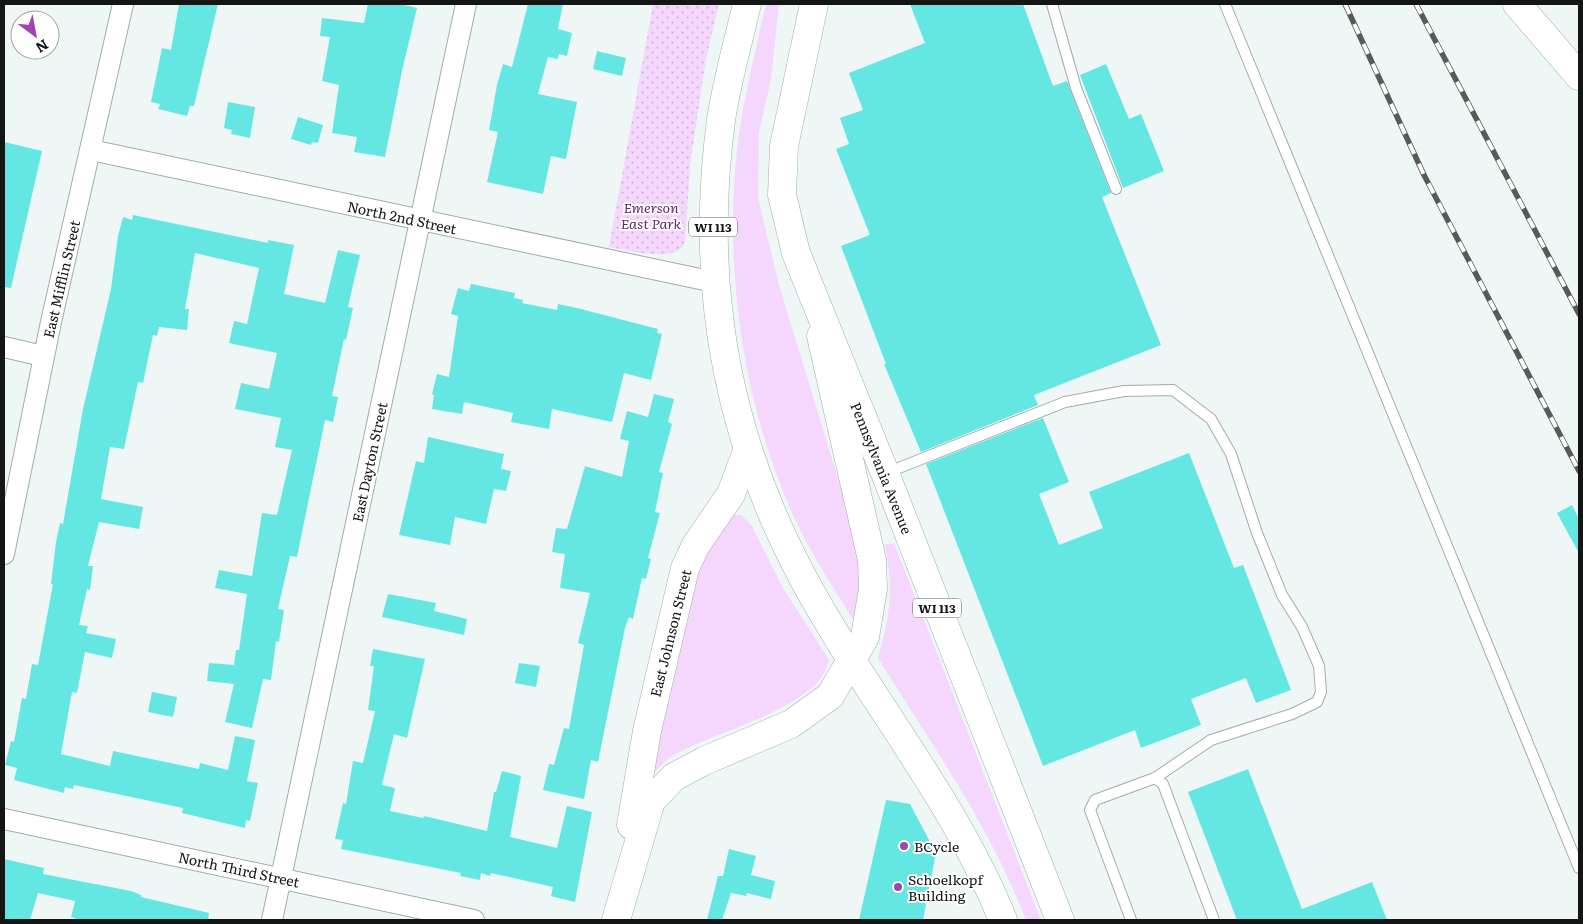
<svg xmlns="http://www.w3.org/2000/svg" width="1583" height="924" font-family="Literata,serif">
  <defs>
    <pattern id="park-dots" width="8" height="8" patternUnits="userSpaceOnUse" patternTransform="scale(1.25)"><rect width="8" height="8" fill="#f5d6fc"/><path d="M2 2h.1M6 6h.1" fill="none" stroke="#d1b7d7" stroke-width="1.8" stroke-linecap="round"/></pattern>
  </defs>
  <rect width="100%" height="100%" fill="#eef6f6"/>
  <g fill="#f5d6fc">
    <path d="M 766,4 L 779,4 L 771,79 L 759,133 L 758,198 L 779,285 L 853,528 L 861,581 L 857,616 L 852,618 C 832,585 810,552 794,517 C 745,408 727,289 735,171 C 739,115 754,58 766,4 Z"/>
    <path d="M 734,515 L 741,515 L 752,526 L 783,588 L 829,660 C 821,708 711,732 674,755 C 663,762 655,772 647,781 L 660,718 L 701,564 L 711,540 Z"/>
    <path d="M 894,543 L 1041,920 L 1026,920 C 990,826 931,743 878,658 C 890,615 894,591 885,545 Z"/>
  </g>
  <path fill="url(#park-dots)" d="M 653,4 L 719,4 L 706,59 L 690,165 L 685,243 C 674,264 628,250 609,247 Z"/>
  <g fill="#64e7e3">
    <path d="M 179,4 L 218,4 L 194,106 L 190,106 L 187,116 L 158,109 L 160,104 L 151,102 L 162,48 L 171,50 Z"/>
    <path d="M 368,4 L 400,4 L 417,8 L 402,71 L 385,157 L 354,152 L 357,137 L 332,133 L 339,85 L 322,81 L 330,37 L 320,36 L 322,18 L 364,23 Z"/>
    <path d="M 528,4 L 563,4 L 558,29 L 572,33 L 567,56 L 559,54 L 558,59 L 548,57 L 538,94 L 577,102 L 566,159 L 551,156 L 543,194 L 487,182 L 498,132 L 489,130 L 497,85 L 503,64 L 512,67 Z"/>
    <path d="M 910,4 L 1023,4 L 1053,86 L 1067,81 L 1111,193 L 1102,197 L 1161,345 L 1034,395 L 1038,405 L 921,452 L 884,364 L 886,364 L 841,246 L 870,235 L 836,149 L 849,144 L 840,118 L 863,110 L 849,73 L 925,43 Z"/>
    <path d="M 597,51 L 626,58 L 622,76 L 593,69 Z"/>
    <path d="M 1106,64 L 1129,119 L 1141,114 L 1164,171 L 1123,188 L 1080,75 Z"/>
    <path d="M 228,102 L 255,107 L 250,138 L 231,134 L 232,130 L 224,128 Z"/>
    <path d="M 298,117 L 323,125 L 318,143 L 312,142 L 311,145 L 291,139 Z"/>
    <path d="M 4,142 L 42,151 L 11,288 L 4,287 Z"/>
    <path d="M 133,215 L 268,243 L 268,240 L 294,245 L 284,294 L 325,303 L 338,250 L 360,255 L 348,307 L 353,308 L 346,340 L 344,339 L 332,396 L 338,397 L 333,422 L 325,420 L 297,557 L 290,556 L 278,609 L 284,610 L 279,642 L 276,641 L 271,680 L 263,679 L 252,728 L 225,722 L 234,684 L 207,681 L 209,663 L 234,665 L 236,650 L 239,650 L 247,594 L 215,588 L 219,570 L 252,576 L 262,513 L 277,515 L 292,450 L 275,447 L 281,418 L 235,409 L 241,383 L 269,389 L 277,353 L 229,343 L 234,321 L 247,324 L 259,268 L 195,253 L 185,309 L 189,309 L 187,330 L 159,327 L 157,336 L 153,335 L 143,383 L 138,382 L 124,449 L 110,447 L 101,499 L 143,507 L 139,529 L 99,522 L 88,566 L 93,566 L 90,590 L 87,589 L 79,625 L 88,626 L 86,633 L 116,639 L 112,658 L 85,652 L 77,693 L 72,692 L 61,754 L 110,766 L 113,751 L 199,769 L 200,763 L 228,770 L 235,736 L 255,740 L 247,781 L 258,783 L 250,821 L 246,820 L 245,828 L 182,813 L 183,808 L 136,798 L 74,785 L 73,789 L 65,787 L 64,793 L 14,780 L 17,768 L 5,765 L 11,741 L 14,742 L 22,698 L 26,699 L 32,664 L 38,665 L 53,584 L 51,584 L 56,542 L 60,523 L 63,524 L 83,409 L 111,289 L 118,236 L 123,217 L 132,220 Z"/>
    <path d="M 471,284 L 515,293 L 514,298 L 523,300 L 522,303 L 557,310 L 558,304 L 577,308 L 658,329 L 657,333 L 662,334 L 651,380 L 624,373 L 612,422 L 552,409 L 549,429 L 511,422 L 513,413 L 464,402 L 462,414 L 432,409 L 434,395 L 432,394 L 437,374 L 449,377 L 458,316 L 451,314 L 458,288 L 469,291 Z"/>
    <path d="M 654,394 L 674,399 L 668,422 L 672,424 L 659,472 L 663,473 L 655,512 L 660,513 L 648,558 L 651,559 L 646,579 L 642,578 L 633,619 L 629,617 L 625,628 L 598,762 L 591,760 L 584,799 L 543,790 L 549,764 L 554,765 L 564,728 L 569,729 L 584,645 L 578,643 L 590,593 L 560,588 L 565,554 L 552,552 L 556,528 L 567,529 L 585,466 L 622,477 L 629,441 L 620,439 L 627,411 L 648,417 Z"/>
    <path d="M 1043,418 L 1069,482 L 1039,494 L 1059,545 L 1103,528 L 1089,492 L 1189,453 L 1234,568 L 1243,565 L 1291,690 L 1256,703 L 1246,678 L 1191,699 L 1201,725 L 1141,748 L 1135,730 L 1043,766 L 926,464 Z"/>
    <path d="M 428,437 L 504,454 L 501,469 L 511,471 L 506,491 L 494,489 L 486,524 L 455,517 L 450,545 L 399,535 L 416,461 L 424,463 Z"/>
    <path d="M 1572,505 L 1579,519 L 1579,553 L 1557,513 Z"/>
    <path d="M 388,594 L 436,603 L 434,611 L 467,619 L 464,635 L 382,617 Z"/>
    <path d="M 373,649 L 425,659 L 407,738 L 394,734 L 382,785 L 395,788 L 390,811 L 423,818 L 424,816 L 487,831 L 494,792 L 496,792 L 502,771 L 521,776 L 510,837 L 557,848 L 567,806 L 592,812 L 575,902 L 551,896 L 553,887 L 491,873 L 490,876 L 481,873 L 480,880 L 460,876 L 461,873 L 341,849 L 343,840 L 335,839 L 343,803 L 346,804 L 353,761 L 363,763 L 375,711 L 368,710 L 374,666 L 370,666 Z"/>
    <path d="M 519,663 L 540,666 L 536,687 L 515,683 Z"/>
    <path d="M 152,692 L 177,697 L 173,717 L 148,712 Z"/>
    <path d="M 1248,769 L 1302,909 L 1372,882 L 1387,920 L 1237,920 L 1188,792 Z"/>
    <path d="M 886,800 L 910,804 L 936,853 L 923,920 L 859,920 Z"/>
    <path d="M 729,849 L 756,856 L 751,875 L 775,881 L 771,899 L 747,893 L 746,896 L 731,893 L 722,920 L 707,920 L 718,876 L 723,876 Z"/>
    <path d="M 4,859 L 44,868 L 43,874 L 131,891 L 141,895 L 141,897 L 209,913 L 208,920 L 74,920 L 75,918 L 71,917 L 75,901 L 38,893 L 30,920 L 4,920 Z"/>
  </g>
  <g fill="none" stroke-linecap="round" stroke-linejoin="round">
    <g stroke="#a4abab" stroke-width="12">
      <g id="lane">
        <path d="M 1052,4 L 1076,88 L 1116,189"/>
        <path d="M 1225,4 L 1579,868"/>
        <path d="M 886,473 L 1065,402 L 1124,391 L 1173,390 L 1211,419 L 1231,454 L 1257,533 L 1282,595 L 1302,627 L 1319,666 L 1321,692 L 1317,702 L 1292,714 L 1211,740 L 1155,778"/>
        <path d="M 1131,920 L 1090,810 L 1095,800 L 1155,778 L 1163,784 L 1214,920"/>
      </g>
    </g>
    <g stroke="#a4abab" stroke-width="22">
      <g id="street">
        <path d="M 91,150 L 714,282"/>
        <path d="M 4,347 L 43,356"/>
        <path d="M 4,554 L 51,322 L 123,4"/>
        <path d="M 4,819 L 474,920"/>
        <path d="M 272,920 L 466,4"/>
      </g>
    </g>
    <g stroke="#a4abab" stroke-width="29">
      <g id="secondary">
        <path d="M 1517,4 L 1579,76"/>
        <path d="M 631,825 L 647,731 L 685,568 L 696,545 L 731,494 L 747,451"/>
        <path d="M 616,920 L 651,801 L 674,777 L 704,761 L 791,724 L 830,696 L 865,637 L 873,589 L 872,560 L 821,336"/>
      </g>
    </g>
    <g stroke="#a4abab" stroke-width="29">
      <g id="primary">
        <path d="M 747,4 C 738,42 727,81 721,120 C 698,294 729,451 817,603 C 878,710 957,806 1003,920"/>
        <path d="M 814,4 L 784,146 L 782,195 L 796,253 L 885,473 L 1060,920"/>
      </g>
    </g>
    <use href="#lane" stroke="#fff" stroke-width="10"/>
    <use href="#street" stroke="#fff" stroke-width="20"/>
    <use href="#secondary" stroke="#fff" stroke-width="28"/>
    <use href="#primary" stroke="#fff" stroke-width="28"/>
    <g stroke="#565a5a" stroke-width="5.5">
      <g id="rail">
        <path d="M 1345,4 L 1424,175 L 1579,471"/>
        <path d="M 1416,4 L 1579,314"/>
      </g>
    </g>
    <use href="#rail" stroke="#fff" stroke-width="4" stroke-dasharray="11" stroke-linecap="butt"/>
  </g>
  <g fill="#9e45b0" stroke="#fff" stroke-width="2">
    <circle cx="904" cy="846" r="5"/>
    <circle cx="898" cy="887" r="5"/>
  </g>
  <g text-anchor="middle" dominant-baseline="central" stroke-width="4" stroke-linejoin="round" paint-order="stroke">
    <g fill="#fff" stroke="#5a5c5b" stroke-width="1">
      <rect x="689" y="217.5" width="48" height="19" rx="4"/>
      <rect x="913" y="598.5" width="48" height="19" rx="4"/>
    </g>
    <g font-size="12" font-weight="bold" fill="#131615">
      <text x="713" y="227">WI 113</text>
      <text x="937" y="608">WI 113</text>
    </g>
    <g font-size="14" font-style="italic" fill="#682476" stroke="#fff">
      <text x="651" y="207">Emerson<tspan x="651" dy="16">East Park</tspan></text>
    </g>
    <g font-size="14" fill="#131615" stroke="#fff">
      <text transform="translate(402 217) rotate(12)">North 2nd Street</text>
      <text transform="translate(61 279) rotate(-77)">East Mifflin Street</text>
      <text transform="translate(369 462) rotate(-78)">East Dayton Street</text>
      <text transform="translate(882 468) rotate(68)">Pennsylvania Avenue</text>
      <text transform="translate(670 633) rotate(-76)">East Johnson Street</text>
      <text transform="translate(239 869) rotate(12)">North Third Street</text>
    </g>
    <g font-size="14" fill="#131615" stroke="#fff" text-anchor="start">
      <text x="914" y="846">BCycle</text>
      <text x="908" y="879">Schoelkopf<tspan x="908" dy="16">Building</tspan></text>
    </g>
  </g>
  <rect width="1583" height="924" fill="none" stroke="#131615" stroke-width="10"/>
  <g transform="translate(35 35) rotate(148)"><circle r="24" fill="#ffffff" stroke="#a1a2a1"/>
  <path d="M0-4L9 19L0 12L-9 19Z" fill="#9e45b0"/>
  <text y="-8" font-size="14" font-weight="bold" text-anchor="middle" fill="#131615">N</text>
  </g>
</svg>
